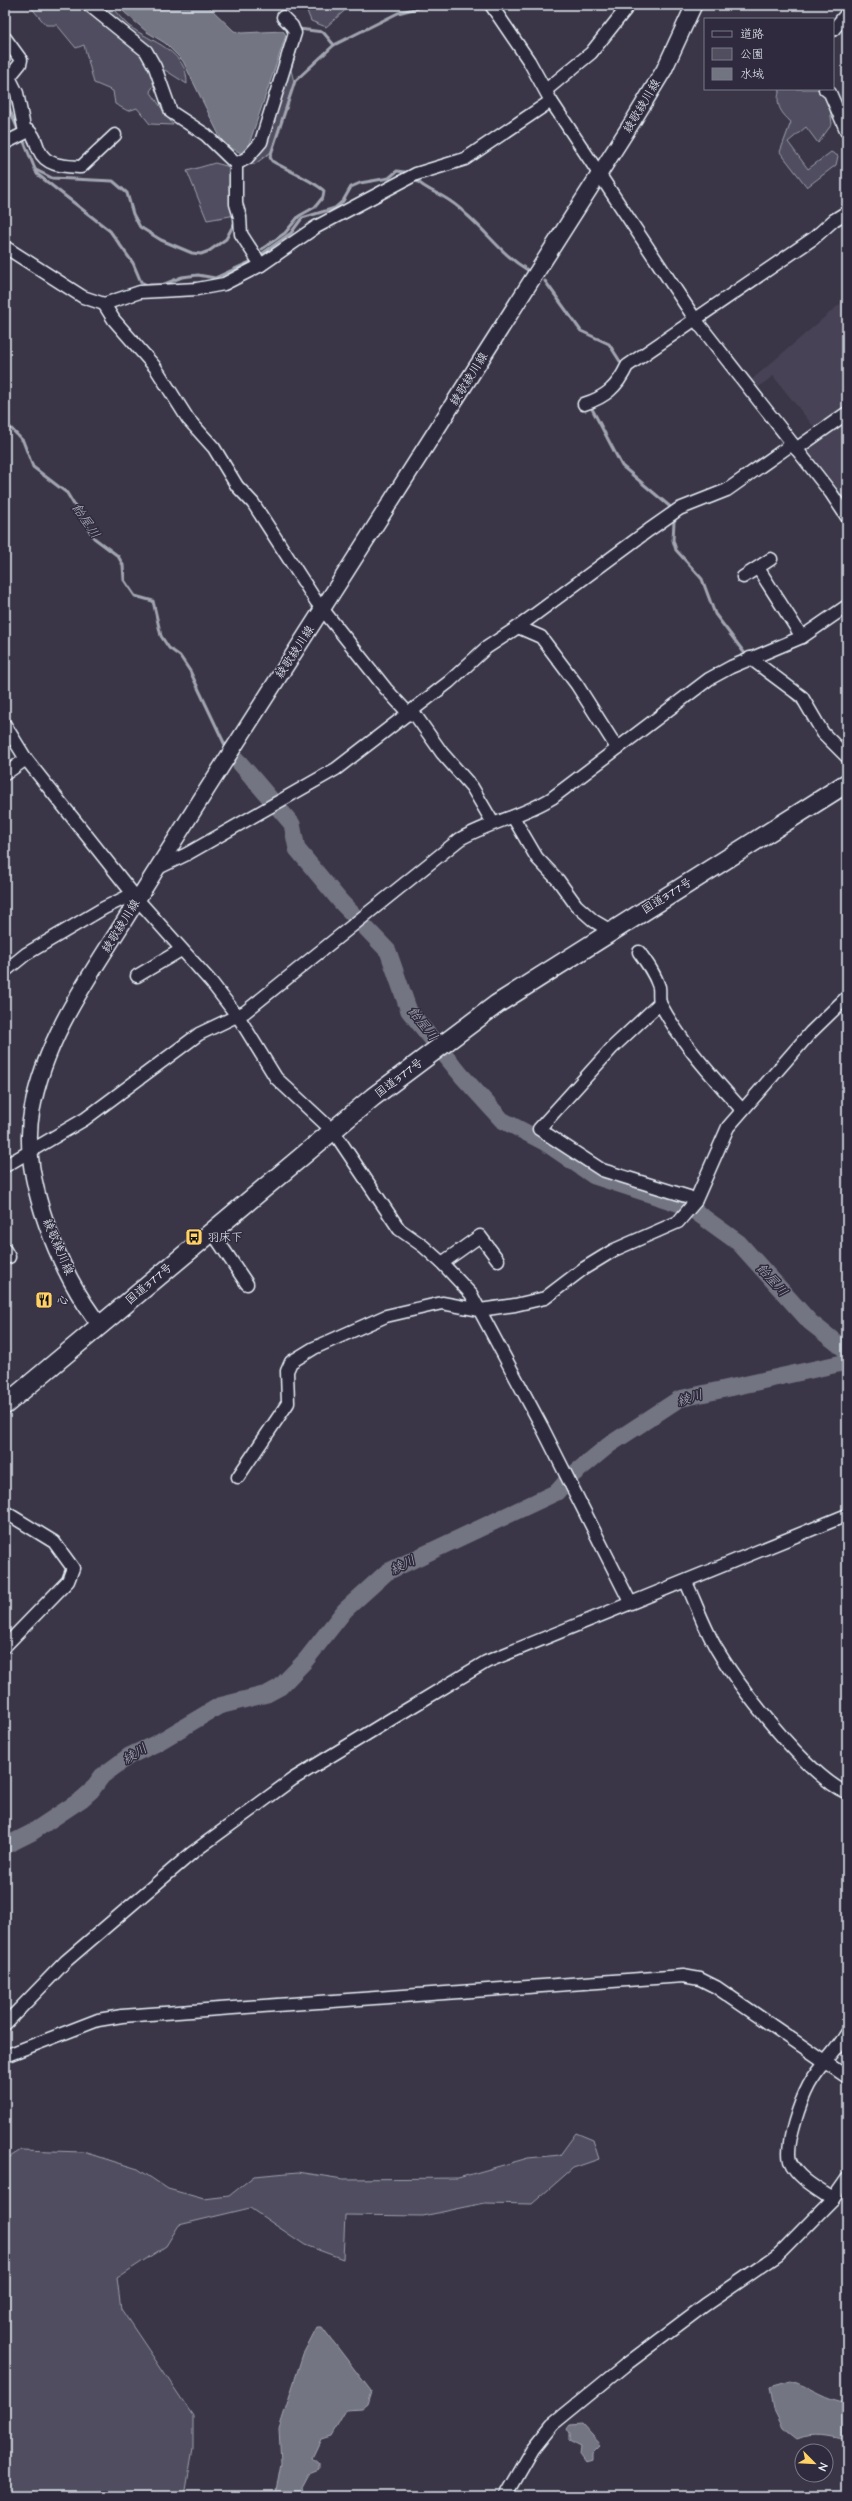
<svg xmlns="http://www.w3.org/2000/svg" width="852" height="2501" font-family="'Architects Daughter','Klee One',sans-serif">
  <rect width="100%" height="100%" fill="#3a3648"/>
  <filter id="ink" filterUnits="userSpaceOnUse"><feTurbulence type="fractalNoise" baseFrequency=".025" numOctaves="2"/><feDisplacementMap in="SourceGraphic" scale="8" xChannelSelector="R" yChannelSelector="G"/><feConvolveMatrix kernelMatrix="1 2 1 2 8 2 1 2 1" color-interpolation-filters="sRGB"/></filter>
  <g filter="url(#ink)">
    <g fill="#464354">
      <path d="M 847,298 L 847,409 L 817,431 L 773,376 L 756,389 L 750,381 Z"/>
      <path d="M 847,418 L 847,510 L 803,449 Z"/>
    </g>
    <g fill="#504e5f" stroke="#9ca0ac">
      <path d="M 29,5 L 110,5 C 116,12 122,20 129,26 C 151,42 188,51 187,84 L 165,70 L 150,91 L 173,125 L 150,124 L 137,108 L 128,111 L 115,104 L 113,91 L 94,83 L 84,45 L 76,48 L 57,25 L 46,25 Z"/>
      <path d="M 289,5 L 351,5 L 326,27 L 311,21 L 305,6 Z"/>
      <path d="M 299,43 L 291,70 L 294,82 L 271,152 L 255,164 L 248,165 L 256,158 L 266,144 Z"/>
      <path d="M 780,89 L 817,89 L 829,101 L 832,124 L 818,143 L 806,127 L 788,142 L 808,169 L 831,152 L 838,156 L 836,165 L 807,187 L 780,152 L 791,122 C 780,112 775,104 780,89 Z"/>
      <path d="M 215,163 L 230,167 L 236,215 L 207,220 L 187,171 Z"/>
      <path d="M 576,2133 L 593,2140 L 599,2159 L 573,2168 L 532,2204 L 485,2203 L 423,2216 L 345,2215 L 343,2259 L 305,2245 L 250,2208 L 179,2225 L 166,2246 L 117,2278 L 121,2309 L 193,2416 L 193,2448 L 185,2496 L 5,2496 L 5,2160 L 21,2150 L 83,2152 L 138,2169 L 168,2189 L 204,2199 L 229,2196 L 254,2176 L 298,2172 L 343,2179 L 458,2178 L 528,2158 L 560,2155 Z"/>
    </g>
    <g fill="#737482" stroke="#a2a6b1">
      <path d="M 116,5 L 207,5 L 234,31 L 241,33 L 283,31 L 286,35 L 247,150 L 241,153 L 229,147 L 222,141 L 183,61 L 165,43 L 147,32 Z"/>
      <path d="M 317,2327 L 322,2327 L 371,2391 L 367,2404 L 361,2409 L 346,2410 L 331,2436 L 321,2439 L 312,2458 L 319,2464 L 319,2470 L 309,2474 L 302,2487 L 304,2496 L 275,2496 L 281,2463 L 279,2429 L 303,2354 Z"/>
      <path d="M 791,2381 C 811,2387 827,2401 847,2402 L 847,2440 C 829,2436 814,2432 797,2439 L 783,2428 L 774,2410 L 770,2387 Z"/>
      <path d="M 582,2424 L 601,2445 L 593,2453 L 593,2460 L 585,2462 L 580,2455 L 581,2447 L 569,2441 L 569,2434 L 566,2429 L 569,2425 Z"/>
    </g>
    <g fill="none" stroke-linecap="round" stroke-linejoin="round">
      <g stroke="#a2a6b1" stroke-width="3">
        <path d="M 299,29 L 323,32 L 334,45"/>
        <path d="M 5,99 L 19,132"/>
        <path d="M 22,137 L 37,174 L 110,231 L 133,263 L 141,282 L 147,285 L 162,285 L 182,277 L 198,275 L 215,278 L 254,260"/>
        <path d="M 36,170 L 52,178 L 113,181 L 127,193 L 133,214 L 140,227 L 161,240 L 192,253 L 201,254 L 209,251 L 226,239 L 235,222"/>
        <path d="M 414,178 C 422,187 432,191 442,196 C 451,201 460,208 467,215 C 490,235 501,254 529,271"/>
        <path d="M 230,185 L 231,205"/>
        <path d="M 262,249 L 285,233 L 299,216 L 315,207 L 323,197 L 324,191 C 316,182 285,169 272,161 L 270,157 L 295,81 L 334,45 L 398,13 L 429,5"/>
        <path d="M 259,256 L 291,233 L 302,218 L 335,208 L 343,201 L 351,187 L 360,183 L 389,178 L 397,171 L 411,173"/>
        <path d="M 545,281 L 581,331 L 609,344 L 623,366"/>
        <path d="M 590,405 L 622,466 L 674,510"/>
        <path d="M 5,422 L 23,441 L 33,467 L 67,493 L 94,538 L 118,556 L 123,565 L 124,580 L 135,596 L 153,601 L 161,636 L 169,648 L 180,656 L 190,671 L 225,745"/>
        <path d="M 678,516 L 674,521 L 673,540 L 676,550 L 702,579 L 715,614 L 746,655"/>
        <path d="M 791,696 L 801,706"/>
      </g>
      <g stroke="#737482" stroke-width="17">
        <path d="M 239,762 L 292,824 L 297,849 L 341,902 L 388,951 L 409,1011 L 462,1076 L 502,1120 L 546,1143 L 594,1176 L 683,1205"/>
        <path d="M 696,1212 L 739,1243 L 810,1322 L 847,1351"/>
        <path d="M 5,1846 L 31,1833 L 82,1799 L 91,1791 L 102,1776 L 129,1756 L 157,1743 L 219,1706 L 267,1694 L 280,1687 L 305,1661 L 345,1610 L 387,1572 L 557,1492 L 570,1477 L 609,1445 L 679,1399 L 847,1362"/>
      </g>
      <g stroke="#e8f1f8" stroke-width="15">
        <g id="minor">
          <path d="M 89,5 L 146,51 L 155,67 L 171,112 L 206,135 L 236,164 L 236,204 L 240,217 L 241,234 L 261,265"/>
          <path d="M 491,5 L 529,61 L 551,101 L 695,319 L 831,493 L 847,517"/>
          <path d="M 833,30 L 847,13"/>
          <path d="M 5,38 L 21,60 L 20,64 L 11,75 L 10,79 L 17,93 L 25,132"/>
          <path d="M 825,89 L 830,93 L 847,132"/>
          <path d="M 546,90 L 591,53 L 629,5"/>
          <path d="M 5,143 L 29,131 C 36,137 35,142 39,150 C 46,167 66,166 81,167 L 115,135"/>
          <path d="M 236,164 L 247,158 L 261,142 L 295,33 L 292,26 L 283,17"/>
          <path d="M 5,247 L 83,297 L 104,304 L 140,292 L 197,289 L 224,284 L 261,265 L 316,227 L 416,174 L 465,159 L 551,101"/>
          <path d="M 104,304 L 114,320 L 155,367 L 188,419 L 214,448 L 237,486 L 253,503 L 316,601 L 386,689 L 409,714 L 416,716 L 442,753 L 472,787 L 493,823"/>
          <path d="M 584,404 C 606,397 617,387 627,366 L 814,238 L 834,220 L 847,212"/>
          <path d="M 796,449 L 847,413"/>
          <path d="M 758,568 L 802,637"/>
          <path d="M 743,577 L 771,559"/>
          <path d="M 518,627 L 541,637 L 577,685 L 617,748"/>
          <path d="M 750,658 L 802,697 L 823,733 L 847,757"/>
          <path d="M 5,725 L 26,759 L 137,899 L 212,983 L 241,1021 L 276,1078 L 334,1132 L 399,1229 L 423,1246 L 442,1263 L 471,1294 L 542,1427 L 630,1602"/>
          <path d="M 5,774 L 26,759"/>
          <path d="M 513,817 L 537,858 L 558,880 L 576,905 L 594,921 L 611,931"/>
          <path d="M 156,869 L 187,854 L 336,769 L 449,682 L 486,648 L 518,627 L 649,530 L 679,509 L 727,490 L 792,444"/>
          <path d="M 639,952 C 647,963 655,974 659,987 C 660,993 658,1000 661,1005 C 682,1044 713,1077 742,1110"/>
          <path d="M 5,971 L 26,954 L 104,908 L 133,894"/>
          <path d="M 137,976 L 181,950"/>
          <path d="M 660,1003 L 613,1047 L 539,1129 L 602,1170 L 689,1197 L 695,1202"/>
          <path d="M 5,1166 L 85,1119 L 199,1034 L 245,1012 L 460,839 C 490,822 523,816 552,798 L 709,679 L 731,667 L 802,637 L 847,606"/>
          <path d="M 212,1232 L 247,1284"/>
          <path d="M 5,1250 L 9,1257"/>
          <path d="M 442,1263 L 480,1236 L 498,1260"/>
          <path d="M 238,1477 L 288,1403 L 287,1371 L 291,1362 L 314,1348 L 386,1316 L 442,1303 L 480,1310 L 515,1305 L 545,1298 L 583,1269 L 614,1250 L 678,1222 L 695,1202 L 728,1127 L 811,1032 L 847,997"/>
          <path d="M 5,1512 L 54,1542 L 73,1568 L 68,1581 L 5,1646"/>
          <path d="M 686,1582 C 696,1604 704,1627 716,1648 C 739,1687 807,1775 847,1793"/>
          <path d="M 5,2024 L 66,1961 L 192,1853 L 293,1779 L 393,1718 L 486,1662 L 847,1515"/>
          <path d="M 5,2056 L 98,2020 L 122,2016 L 683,1976 L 700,1979 L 716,1987 L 847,2077"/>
          <path d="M 833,2199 C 818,2189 797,2178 790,2161 C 785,2144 801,2100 809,2085 C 819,2066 836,2052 847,2033"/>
          <path d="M 506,2496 L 533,2449 L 553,2424 L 624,2366 L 705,2305 L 778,2255 L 833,2199 L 847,2179"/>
        </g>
      </g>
      <g stroke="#e8f1f8" stroke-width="18">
        <path id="major" d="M 100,1325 C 60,1276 19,1174 32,1110 C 45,1040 85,983 123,923 C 157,868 192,813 227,758 C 363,546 498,333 633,121 L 664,70 L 694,5"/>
      </g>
      <g stroke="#e8f1f8" stroke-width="21">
        <path id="highway" d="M 5,1405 L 373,1097 L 497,1004 L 847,783"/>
      </g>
      <use href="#minor" stroke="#2f2a3d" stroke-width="12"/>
      <use href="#major" stroke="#2f2a3d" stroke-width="15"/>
      <use href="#highway" stroke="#2f2a3d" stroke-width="18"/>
    </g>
  </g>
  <defs>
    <g id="bus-square" transform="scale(0.9)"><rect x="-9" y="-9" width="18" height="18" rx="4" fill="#ffd166" stroke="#2f2a3d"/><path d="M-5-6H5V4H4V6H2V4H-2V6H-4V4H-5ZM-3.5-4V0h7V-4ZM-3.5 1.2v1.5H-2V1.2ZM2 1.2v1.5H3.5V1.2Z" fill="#111"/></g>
    <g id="restaurant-square" transform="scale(0.9)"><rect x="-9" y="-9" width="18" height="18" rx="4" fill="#ffd166" stroke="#2f2a3d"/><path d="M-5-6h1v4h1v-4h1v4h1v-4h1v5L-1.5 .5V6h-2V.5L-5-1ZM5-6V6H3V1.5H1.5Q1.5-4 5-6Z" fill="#111"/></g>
  </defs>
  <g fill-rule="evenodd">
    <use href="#bus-square" x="194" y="1237"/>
    <use href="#restaurant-square" x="44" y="1300"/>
  </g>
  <g text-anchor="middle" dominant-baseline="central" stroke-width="3" stroke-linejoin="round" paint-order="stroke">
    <g font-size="12" fill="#e8f1f8" stroke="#2f2a3d">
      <text transform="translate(642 106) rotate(-59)">綾歌綾川線</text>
      <text transform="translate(469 379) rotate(-58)">綾歌綾川線</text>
      <text transform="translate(295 652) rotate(-57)">綾歌綾川線</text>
      <text transform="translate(667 896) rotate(-32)">国道377号</text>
      <text transform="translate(121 926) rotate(-58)">綾歌綾川線</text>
      <text transform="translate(399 1078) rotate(-37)">国道377号</text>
      <text transform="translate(58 1247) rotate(67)">綾歌綾川線</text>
      <text transform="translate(149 1284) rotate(-40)">国道377号</text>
    </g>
    <g font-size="12" fill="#e8f1f8" stroke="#2f2a3d" text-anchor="start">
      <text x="207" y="1237">羽床下</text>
      <text x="57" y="1300">心</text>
    </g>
    <g font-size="13" font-style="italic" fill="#aeb2bd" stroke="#2f2a3d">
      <text transform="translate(86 521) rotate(56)">飴屋川</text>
      <text transform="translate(423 1024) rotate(52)">飴屋川</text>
      <text transform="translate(772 1280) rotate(48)">飴屋川</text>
      <text transform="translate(690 1398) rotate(-17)">綾川</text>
      <text transform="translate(403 1565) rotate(-26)">綾川</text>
      <text transform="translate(135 1754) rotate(-32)">綾川</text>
    </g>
  </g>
  <rect width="852" height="2501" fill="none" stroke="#2f2a3d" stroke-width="20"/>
  <rect x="10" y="10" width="832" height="2481" fill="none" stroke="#e8f1f8" stroke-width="1.5" filter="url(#ink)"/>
  <rect x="704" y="18" width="130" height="72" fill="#2f2a3d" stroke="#797a88"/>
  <rect x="712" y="31" width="20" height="6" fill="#2f2a3d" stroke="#797a88"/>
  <text x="740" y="38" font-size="12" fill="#e8f1f8">道路</text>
  <rect x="712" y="48" width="20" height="12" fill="#504e5f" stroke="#797a88"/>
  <text x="740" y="58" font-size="12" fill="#e8f1f8">公園</text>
  <rect x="712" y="68" width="20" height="12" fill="#737482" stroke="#797a88"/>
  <text x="740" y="78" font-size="12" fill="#e8f1f8">水域</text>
  <g transform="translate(814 2463) rotate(114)"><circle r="19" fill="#2f2a3d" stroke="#797a88"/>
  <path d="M0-3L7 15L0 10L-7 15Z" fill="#ffd166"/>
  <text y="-6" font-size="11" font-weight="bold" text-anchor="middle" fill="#e8f1f8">N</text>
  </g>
</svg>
